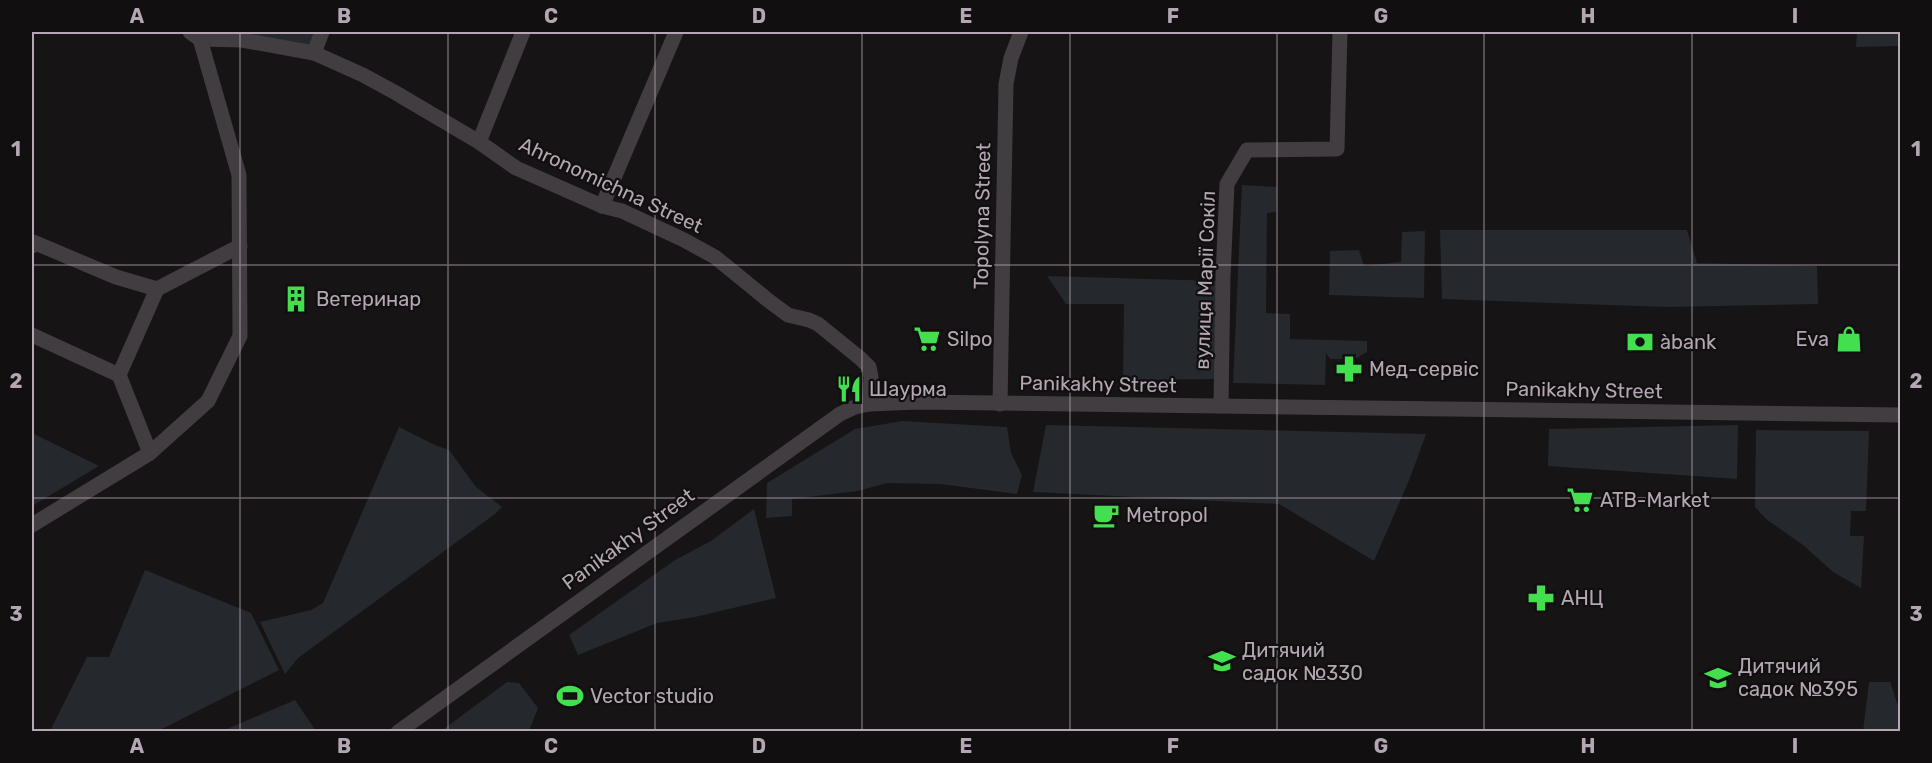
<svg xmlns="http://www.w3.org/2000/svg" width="1932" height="763" font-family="Rubik,sans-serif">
  <rect width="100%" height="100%" fill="#161415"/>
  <g fill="#25282d">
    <path d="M 213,32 L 318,32 L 312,48 Z"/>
    <path d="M 1857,32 L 1900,32 L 1900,46 L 1856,47 Z"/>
    <path d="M 1242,185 L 1277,187 L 1276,212 L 1267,213 L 1266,313 L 1290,314 L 1290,339 L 1367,341 L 1367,352 L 1355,359 L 1330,359 L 1326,353 L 1325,385 L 1233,383 Z"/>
    <path d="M 1440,230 L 1687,230 L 1697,263 L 1817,266 L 1818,304 L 1667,307 L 1442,299 Z"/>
    <path d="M 1425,231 L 1424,298 L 1329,295 L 1330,251 L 1359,250 L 1364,266 L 1401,262 L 1402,232 Z"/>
    <path d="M 1047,276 L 1219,281 L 1218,379 L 1123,380 L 1124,304 L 1066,304 Z"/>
    <path d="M 902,421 L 1007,427 L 1011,453 L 1022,475 L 1017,494 L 940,484 L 887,483 L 858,491 L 792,499 L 792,516 L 766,518 L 767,483 L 855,429 Z"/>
    <path d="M 1046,425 L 1426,434 L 1410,478 L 1374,561 L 1279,504 L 1033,492 Z"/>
    <path d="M 1738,425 L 1737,479 L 1548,466 L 1549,429 Z"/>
    <path d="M 399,427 L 435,445 L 449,450 L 476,487 L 502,507 L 495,514 L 298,658 L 285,674 L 260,622 L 311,610 L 323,603 Z"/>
    <path d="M 1756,430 L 1869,431 L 1866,511 L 1851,511 L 1850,536 L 1864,536 L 1861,588 L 1833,572 L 1803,545 L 1766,519 L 1755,507 Z"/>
    <path d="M 32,433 L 99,466 L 32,506 Z"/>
    <path d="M 754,509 L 776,598 L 695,617 L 657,623 L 578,655 L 569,635 L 675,560 L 711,541 Z"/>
    <path d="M 145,570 L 251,613 L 279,670 L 158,731 L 50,731 L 87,657 L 109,657 Z"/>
    <path d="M 507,682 L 519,683 L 538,708 L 529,731 L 441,731 Z"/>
    <path d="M 1869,682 L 1890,682 L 1900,712 L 1900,731 L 1863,731 Z"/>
    <path d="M 295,700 L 316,731 L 222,731 Z"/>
  </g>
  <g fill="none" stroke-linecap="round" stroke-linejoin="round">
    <g stroke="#413d40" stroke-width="15">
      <path d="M 200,39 L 242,40 L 314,53 L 363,75 L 396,93 L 479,142 L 516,168 L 602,206 L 622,211 L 684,240 L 715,257 L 769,301 L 788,315 L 809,320 L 818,324 L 861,359 L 869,367 L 871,377 L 869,404"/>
      <path d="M 314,53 L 322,32"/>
      <path d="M 479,142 L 523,32"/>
      <path d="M 602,206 L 676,32"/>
      <path d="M 32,246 L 33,242 L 116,277 L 157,289 L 240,246"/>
      <path d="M 32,335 L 119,375"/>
      <path d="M 1000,404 L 1006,84 L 1011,58 L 1021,32"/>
      <path d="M 1221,406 L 1223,277 L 1227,184 L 1247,150 L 1337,149 L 1340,32"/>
      <path d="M 150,453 L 119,375 L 157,289"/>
      <path d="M 32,525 L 150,453 L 208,401 L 240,336 L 239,175 L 200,39 L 190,32"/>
      <path d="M 398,732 L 840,414 L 855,407 L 869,404 L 918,402 L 1900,415"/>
    </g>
  </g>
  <path fill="none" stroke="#b4a7b3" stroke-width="1.5" stroke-opacity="0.55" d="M 240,32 L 240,732M 448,32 L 448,732M 655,32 L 655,732M 862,32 L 862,732M 1070,32 L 1070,732M 1277,32 L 1277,732M 1484,32 L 1484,732M 1692,32 L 1692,732M 32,265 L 1900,265M 32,498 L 1900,498"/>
  <defs>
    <g id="building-bare" transform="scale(2.07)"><path d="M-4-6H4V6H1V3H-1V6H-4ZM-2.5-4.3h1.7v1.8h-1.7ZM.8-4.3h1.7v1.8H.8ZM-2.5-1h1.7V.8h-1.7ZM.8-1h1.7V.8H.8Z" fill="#43df4f" stroke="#110f10" stroke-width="2.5" paint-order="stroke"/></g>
    <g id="supermarket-bare" transform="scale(2.07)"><path d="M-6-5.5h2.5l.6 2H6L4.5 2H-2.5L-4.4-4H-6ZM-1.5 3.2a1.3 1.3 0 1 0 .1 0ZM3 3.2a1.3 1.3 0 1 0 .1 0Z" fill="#43df4f" stroke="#110f10" stroke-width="2.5" paint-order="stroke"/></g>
    <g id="shop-bare" transform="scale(2.07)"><path d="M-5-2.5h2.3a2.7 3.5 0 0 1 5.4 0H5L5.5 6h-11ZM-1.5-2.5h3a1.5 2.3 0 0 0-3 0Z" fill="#43df4f" stroke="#110f10" stroke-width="2.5" paint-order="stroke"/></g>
    <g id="bank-bare" transform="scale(2.07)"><path d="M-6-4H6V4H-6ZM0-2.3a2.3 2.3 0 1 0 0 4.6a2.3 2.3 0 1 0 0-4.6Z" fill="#43df4f" stroke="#110f10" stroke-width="2.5" paint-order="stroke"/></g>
    <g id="pharmacy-bare" transform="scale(2.07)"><path d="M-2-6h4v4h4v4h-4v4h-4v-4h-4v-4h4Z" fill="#43df4f" stroke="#110f10" stroke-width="2.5" paint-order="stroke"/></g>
    <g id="restaurant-bare" transform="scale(2.07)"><path d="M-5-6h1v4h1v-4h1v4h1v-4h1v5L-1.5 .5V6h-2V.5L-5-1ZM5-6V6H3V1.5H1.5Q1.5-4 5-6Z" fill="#43df4f" stroke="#110f10" stroke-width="2.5" paint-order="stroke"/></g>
    <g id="cafe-bare" transform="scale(2.07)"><path d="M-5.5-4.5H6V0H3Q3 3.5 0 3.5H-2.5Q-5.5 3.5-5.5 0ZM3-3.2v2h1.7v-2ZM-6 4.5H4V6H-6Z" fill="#43df4f" stroke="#110f10" stroke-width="2.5" paint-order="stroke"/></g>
    <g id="school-bare" transform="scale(2.07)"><path d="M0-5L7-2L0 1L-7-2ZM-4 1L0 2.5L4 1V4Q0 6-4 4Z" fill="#43df4f" stroke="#110f10" stroke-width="2.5" paint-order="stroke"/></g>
    <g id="stadium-bare" transform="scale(2.07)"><path d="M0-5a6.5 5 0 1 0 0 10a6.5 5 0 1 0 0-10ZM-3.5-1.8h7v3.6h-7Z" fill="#43df4f" stroke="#110f10" stroke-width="2.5" paint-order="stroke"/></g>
  </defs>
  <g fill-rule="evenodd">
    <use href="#building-bare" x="296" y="299"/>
    <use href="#supermarket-bare" x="927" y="339"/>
    <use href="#shop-bare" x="1849" y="339"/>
    <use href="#bank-bare" x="1640" y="342"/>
    <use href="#pharmacy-bare" x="1349" y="369"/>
    <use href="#restaurant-bare" x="849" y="389"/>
    <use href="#supermarket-bare" x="1580" y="500"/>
    <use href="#cafe-bare" x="1106" y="515"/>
    <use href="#pharmacy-bare" x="1541" y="598"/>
    <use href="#school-bare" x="1222" y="661"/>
    <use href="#school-bare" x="1718" y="678"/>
    <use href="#stadium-bare" x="570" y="696"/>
  </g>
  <g text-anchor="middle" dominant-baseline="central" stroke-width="4.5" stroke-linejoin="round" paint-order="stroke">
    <g font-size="20" fill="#b4a7b3" stroke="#110f10">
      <text transform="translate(611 185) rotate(25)">Ahronomichna Street</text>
      <text transform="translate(982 216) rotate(-89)">Topolyna Street</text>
      <text transform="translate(1205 280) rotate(-88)">вулиця Марії Сокіл</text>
      <text transform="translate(1098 384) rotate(1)">Panikakhy Street</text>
      <text transform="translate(1584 390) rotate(1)">Panikakhy Street</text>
      <text transform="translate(628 539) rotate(-36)">Panikakhy Street</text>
    </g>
    <g font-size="20" fill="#b4a7b3" stroke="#110f10" text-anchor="start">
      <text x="316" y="299">Ветеринар</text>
      <text x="947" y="339">Silpo</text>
      <text x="1829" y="339" text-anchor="end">Eva</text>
      <text x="1660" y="342">àbank</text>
      <text x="1369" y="369">Мед-сервіс</text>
      <text x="869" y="389">Шаурма</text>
      <text x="1600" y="500">ATB-Market</text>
      <text x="1126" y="515">Metropol</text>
      <text x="1561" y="598">АНЦ</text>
      <text x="1242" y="650">Дитячий<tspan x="1242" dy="23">садок №330</tspan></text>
      <text x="1738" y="666">Дитячий<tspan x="1738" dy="23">садок №395</tspan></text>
      <text x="590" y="696">Vector studio</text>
    </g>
  </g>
  <rect width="1932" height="763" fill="none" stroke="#110f10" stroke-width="66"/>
  <rect x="33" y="33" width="1866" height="697" fill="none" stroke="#b4a7b3" stroke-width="2"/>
  <g font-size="20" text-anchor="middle" font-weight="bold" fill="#b4a7b3">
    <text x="137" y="23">A</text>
    <text x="344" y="23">B</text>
    <text x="551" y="23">C</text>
    <text x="759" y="23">D</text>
    <text x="966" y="23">E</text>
    <text x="1173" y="23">F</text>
    <text x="1381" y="23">G</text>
    <text x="1588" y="23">H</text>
    <text x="1795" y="23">I</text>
    <text x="16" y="156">1</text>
    <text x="1916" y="156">1</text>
    <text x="16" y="388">2</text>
    <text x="1916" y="388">2</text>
    <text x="16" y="621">3</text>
    <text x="1916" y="621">3</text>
    <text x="137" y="753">A</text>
    <text x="344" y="753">B</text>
    <text x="551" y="753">C</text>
    <text x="759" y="753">D</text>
    <text x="966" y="753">E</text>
    <text x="1173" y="753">F</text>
    <text x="1381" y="753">G</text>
    <text x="1588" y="753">H</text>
    <text x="1795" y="753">I</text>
  </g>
</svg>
